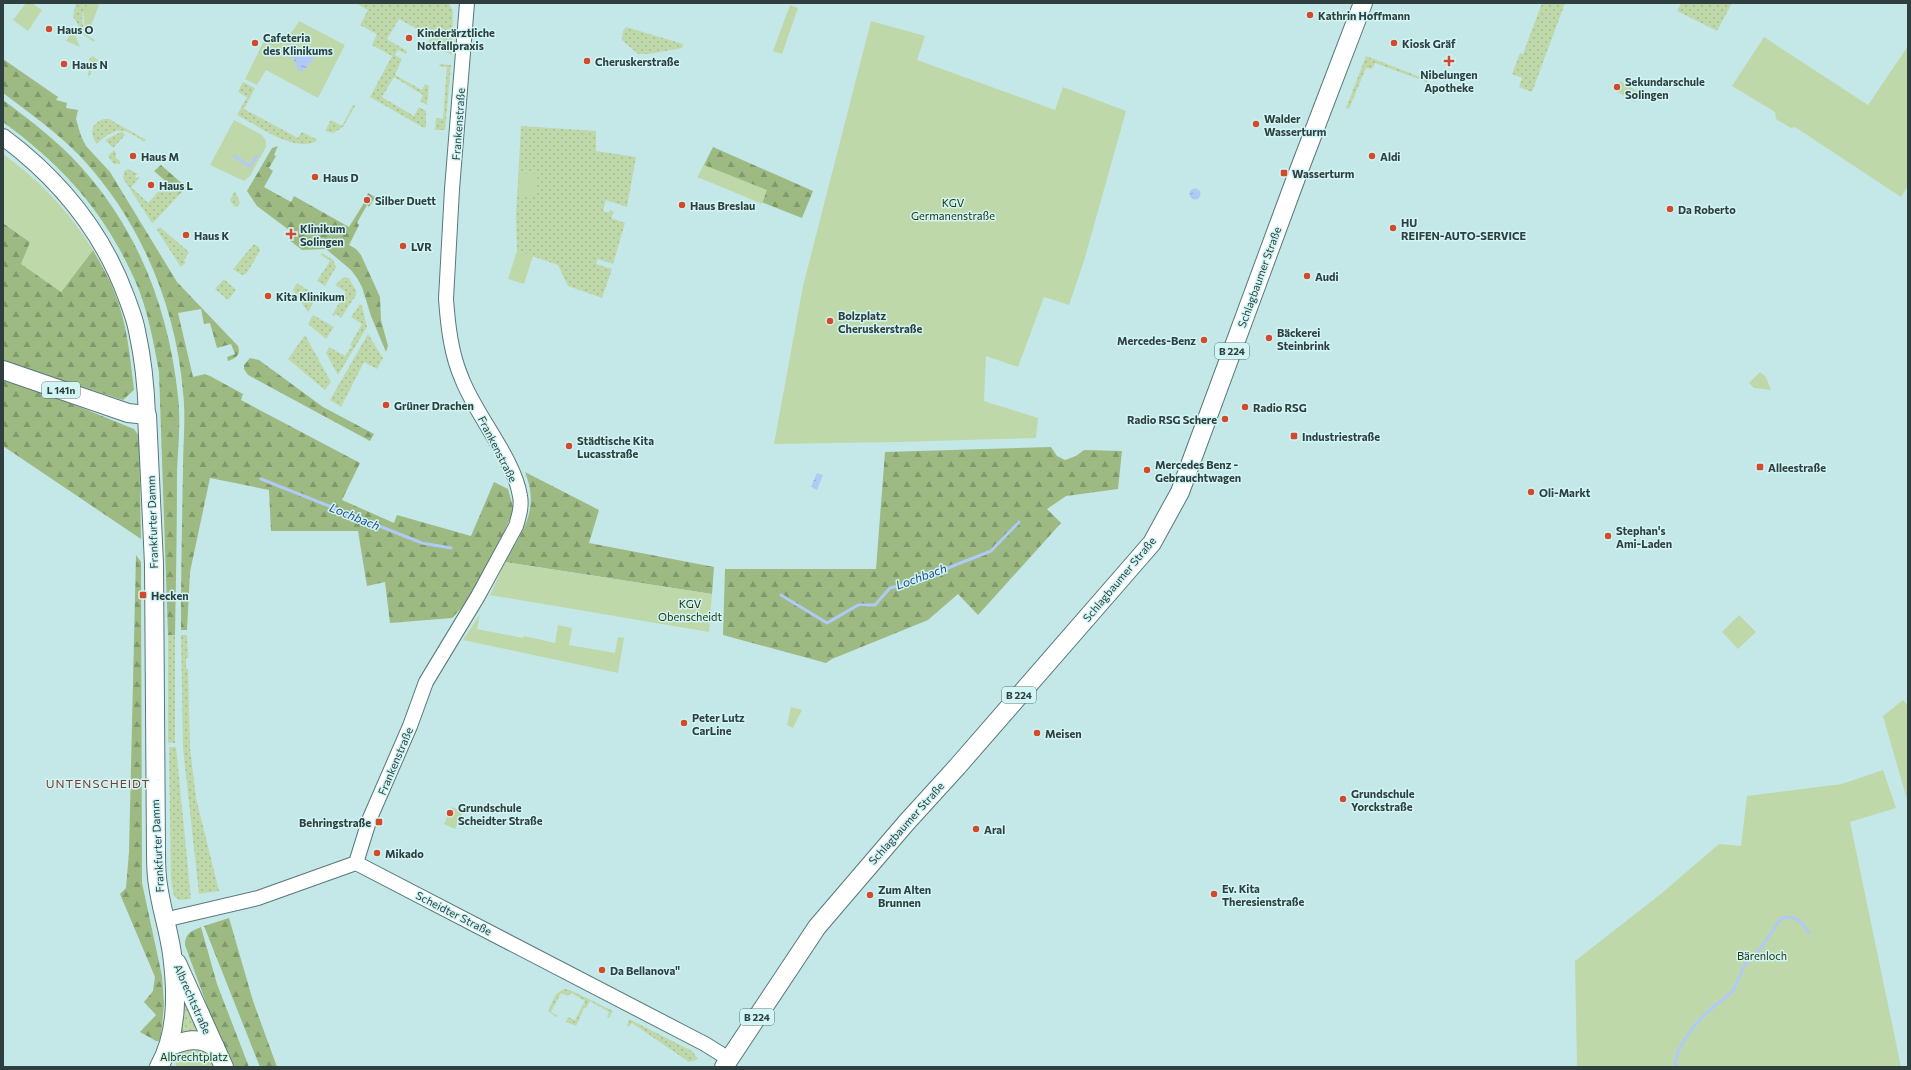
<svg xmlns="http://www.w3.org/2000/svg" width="1911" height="1070" font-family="Commissioner,sans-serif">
  <defs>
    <pattern id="grass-dots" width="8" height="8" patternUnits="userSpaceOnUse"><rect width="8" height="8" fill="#bfd8aa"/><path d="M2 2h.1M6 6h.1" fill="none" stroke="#a4ba93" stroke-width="1.8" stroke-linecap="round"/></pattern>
    <pattern id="forest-firs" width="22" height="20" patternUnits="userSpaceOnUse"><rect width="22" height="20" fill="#9cba82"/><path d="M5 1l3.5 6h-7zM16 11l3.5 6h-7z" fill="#80996c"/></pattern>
    <pattern id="water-ripples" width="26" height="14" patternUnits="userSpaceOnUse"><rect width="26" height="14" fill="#b0caf6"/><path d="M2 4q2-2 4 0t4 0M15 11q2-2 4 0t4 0" fill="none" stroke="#90a5c9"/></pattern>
  </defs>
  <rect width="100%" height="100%" fill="#c4e8e8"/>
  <g fill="url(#grass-dots)">
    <path d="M 76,3 L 90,4 C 78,10 83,23 85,34 L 95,40 L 94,42 L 84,35 L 73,16 Z"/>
    <path d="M 355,3 L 449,3 L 453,11 L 452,55 L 427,44 L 431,37 L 399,19 L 387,39 L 407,51 L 406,54 L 398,50 L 395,55 L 402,59 L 395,75 L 422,90 L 425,84 L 429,86 L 427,105 L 420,101 L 423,95 L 394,77 L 382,97 L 414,116 L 419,107 L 426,111 L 426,127 L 424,128 L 370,97 L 392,56 L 372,45 L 377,34 L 360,25 L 368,10 Z"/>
    <path d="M 1542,3 L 1565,3 L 1532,92 L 1519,87 L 1522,78 L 1512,74 L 1520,53 L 1523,54 Z"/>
    <path d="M 1681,3 L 1732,3 L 1717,31 L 1677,11 Z"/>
    <path d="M 626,27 L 683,44 L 682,48 L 649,54 L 638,54 L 622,40 L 623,31 Z"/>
    <path d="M 93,56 L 98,60 L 88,78 L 89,59 Z"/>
    <path d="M 1366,56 L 1428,80 L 1427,82 L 1375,63 L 1372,69 L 1366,68 L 1349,109 L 1346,108 Z"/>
    <path d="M 440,64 L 451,65 L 445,130 L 435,130 L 436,118 L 443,119 L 447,67 L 439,66 Z"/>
    <path d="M 243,82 L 255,88 L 244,109 L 298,138 L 302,132 L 316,139 L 317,141 C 293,153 259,126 237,115 L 247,97 L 238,92 Z"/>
    <path d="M 353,105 L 355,106 L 343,127 L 333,133 L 325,131 L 331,120 L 342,126 Z"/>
    <path d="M 104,119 L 109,119 L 146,140 L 144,142 C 123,128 118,125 97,144 C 89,134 91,123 104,119 Z"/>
    <path d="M 521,126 L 596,131 L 596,151 L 636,157 L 627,207 L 606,200 L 603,211 L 609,213 L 610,210 L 614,212 L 611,218 L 625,223 L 613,264 L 598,259 L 596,264 L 612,269 L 602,298 L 568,286 L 558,265 L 517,251 L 516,216 Z"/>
    <path d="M 121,132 L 123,132 L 125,135 L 113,148 L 105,140 Z"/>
    <path d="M 114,150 L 116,153 L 116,158 L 120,161 L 120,164 L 114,164 L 108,156 Z"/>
    <path d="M 128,169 L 138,174 L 135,176 L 137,178 L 140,177 L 131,187 L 148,203 L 166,183 L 180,194 L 154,222 L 152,223 L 123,178 L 124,171 Z"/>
    <path d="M 235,191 L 240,203 L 237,207 L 234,206 L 230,200 Z"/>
    <path d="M 160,227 L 189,252 L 184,261 L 186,262 L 181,267 L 157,230 Z"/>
    <path d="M 254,244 L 259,247 L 260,251 L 246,274 L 242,275 L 233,269 Z"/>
    <path d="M 322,253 L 333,260 L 336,267 L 325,286 L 317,281 L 330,261 L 320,254 Z"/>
    <path d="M 344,277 L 349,278 L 356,291 L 356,295 L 341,318 L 336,314 L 334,316 L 332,315 L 346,292 L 335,285 Z"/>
    <path d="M 224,279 L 236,290 L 228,300 L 215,289 Z"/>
    <path d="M 297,283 L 317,296 L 308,312 L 293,290 Z"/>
    <path d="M 360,304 L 362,306 L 367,327 L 338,375 L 326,353 L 329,347 L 345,356 L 352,346 L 350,345 L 362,324 L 351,317 Z"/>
    <path d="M 313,315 L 334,327 L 326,339 L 308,324 Z"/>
    <path d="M 368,334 L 383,358 L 377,369 L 364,362 L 341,407 L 330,400 Z"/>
    <path d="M 305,335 L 331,382 L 325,390 L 288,359 Z"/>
    <rect x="168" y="635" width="7" height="108"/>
    <path d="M 181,635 L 187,635 L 188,658 L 186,658 L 186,668 L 188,669 L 190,748 L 196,798 L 219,891 L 199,894 L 183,748 Z"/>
    <path d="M 169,747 L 176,747 L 191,899 L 179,900 L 174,896 L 171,880 Z"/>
    <path d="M 180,989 L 201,1034 L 179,1038 Z"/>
    <path d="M 564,989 L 570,990 L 613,1011 L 609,1018 L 607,1017 L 609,1012 L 590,1001 L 586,1008 L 584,1008 L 576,1026 L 566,1022 L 568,1017 L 575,1020 L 585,1001 L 571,993 L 568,996 L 561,993 L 551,1012 L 558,1016 L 556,1017 L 548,1011 L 556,994 Z"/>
    <path d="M 629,1019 L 692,1051 L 698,1059 L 689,1062 L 632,1023 L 628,1027 L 627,1026 Z"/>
  </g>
  <g fill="url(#forest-firs)">
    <path d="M 3,59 L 58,97 L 56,100 L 67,103 L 66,108 L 78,110 L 76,119 L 81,136 L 86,146 L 110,172 L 177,282 L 238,346 C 241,355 236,358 228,361 L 227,357 L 235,354 L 231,344 L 217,348 L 210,323 L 204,324 L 201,309 L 178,313 L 193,377 L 205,374 L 210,376 L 243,394 L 241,400 L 360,463 L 342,500 L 394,523 L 397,515 L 471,536 L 494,482 L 508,489 L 513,507 L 512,514 L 477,592 L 452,618 L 390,623 L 385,582 L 367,586 L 358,531 L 271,531 L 269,490 L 210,478 L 190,572 L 187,630 L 181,630 C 181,577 182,523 183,470 C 183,445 186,417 183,392 C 176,305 140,220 80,156 C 56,132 30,113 3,93 Z"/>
    <path d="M 3,100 C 31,121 58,141 81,167 C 139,231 169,311 178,396 C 181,421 178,447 177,472 C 177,526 176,580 175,635 L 168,635 L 159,372 C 154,345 149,316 139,290 C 109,217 66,168 3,122 Z"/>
    <path d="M 278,146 L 274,155 L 276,156 L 269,168 L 273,171 L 264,187 L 291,202 L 294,196 L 349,227 L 364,203 L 367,204 L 371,198 L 367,196 L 368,193 L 375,197 L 369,207 L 367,205 L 357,223 L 359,225 L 349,245 L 356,249 L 361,255 L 380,297 L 381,320 L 388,346 L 386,352 L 371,316 L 362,287 L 357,278 L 351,270 L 326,249 L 302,250 L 288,239 L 293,233 L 257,206 L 247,191 L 272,148 Z"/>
    <path d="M 713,147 L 813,191 L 802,218 L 698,177 Z"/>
    <path d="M 161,165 L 186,187 L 180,194 L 154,171 Z"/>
    <path d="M 3,223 L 30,242 L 61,292 L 93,250 C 100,263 109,277 114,291 C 127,322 130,356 134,390 L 123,400 L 3,361 Z"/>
    <path d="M 250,358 L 259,360 L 323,407 L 374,434 L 370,441 L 248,375 L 244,369 L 244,365 Z"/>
    <path d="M 3,376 L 134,429 L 139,436 L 141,539 L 3,446 Z"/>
    <path d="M 1051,447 L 1057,456 L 1065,460 L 1076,456 L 1084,450 L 1122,451 L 1118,489 L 1066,496 L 1047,509 L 1061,523 L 978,615 L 958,594 L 928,620 L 832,659 L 826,663 L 723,635 L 725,569 L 876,569 L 885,452 Z"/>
    <path d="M 525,472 L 599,510 L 589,543 L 714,567 L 712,594 L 505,562 C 523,530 540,510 525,472 Z"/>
    <path d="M 136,555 L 141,562 L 142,883 L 162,976 L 164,1004 L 161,1037 L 159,1041 L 156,1041 L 140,1032 L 156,1015 L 144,1002 L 153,991 L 155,977 L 120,894 L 126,888 L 129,852 Z"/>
    <path d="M 229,918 L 253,1001 L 277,1067 L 260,1067 L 204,926 Z"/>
    <path d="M 201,927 L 217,984 L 249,1067 L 232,1067 L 213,1022 L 185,945 C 185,933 192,931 201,927 Z"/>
  </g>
  <g fill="#bfd8aa">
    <path d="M 26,3 L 32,3 L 42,10 L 28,31 L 13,20 Z"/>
    <path d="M 96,3 L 99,5 L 87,36 L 85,34 L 83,10 L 88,4 Z"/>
    <path d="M 790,5 L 798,8 L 782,54 L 773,51 Z"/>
    <path d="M 299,21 L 345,45 L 318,98 L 266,70 L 257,85 L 245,79 L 268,33 C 285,40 291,36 299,21 Z"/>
    <path d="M 871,21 L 925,36 L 917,60 L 1055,110 L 1063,87 L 1126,111 L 1084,261 L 1069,305 L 1044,297 L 1018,367 L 986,356 L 984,401 L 1038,418 L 1036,438 L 899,442 L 774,444 L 803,286 Z"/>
    <path d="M 73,30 L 80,47 L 66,41 Z"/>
    <path d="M 1764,37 L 1868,105 L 1908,46 L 1908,186 L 1901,197 L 1795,127 L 1791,128 L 1776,119 L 1775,112 L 1732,86 Z"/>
    <path d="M 1620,81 L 1640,93 L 1635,102 L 1614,90 Z"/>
    <path d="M 234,120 L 262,135 L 266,141 L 266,147 L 250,176 L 244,181 L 210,165 Z"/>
    <path d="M 3,154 C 41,182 68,210 93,250 L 61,292 L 21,264 L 30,242 L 3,223 Z"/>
    <path d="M 704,165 L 767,190 L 762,204 L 698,177 Z"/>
    <path d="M 528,172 L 535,174 L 535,178 L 539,179 L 532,199 L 518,194 L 519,173 L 527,174 Z"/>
    <path d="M 517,251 L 533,256 L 524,284 L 508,279 Z"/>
    <path d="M 1760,372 L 1766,377 L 1771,390 L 1754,388 L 1749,383 Z"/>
    <path d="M 505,562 L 712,594 L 709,632 L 490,595 Z"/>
    <path d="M 480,614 L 477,629 L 523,638 L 524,636 L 555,643 L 558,625 L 572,628 L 569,645 L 615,653 L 618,637 L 624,638 L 618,673 L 463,640 Z"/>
    <path d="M 1739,615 L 1756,632 L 1738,649 L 1722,632 Z"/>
    <path d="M 1903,700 L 1908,706 L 1908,803 L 1883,716 Z"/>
    <path d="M 791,707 L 802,710 L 793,728 L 787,725 Z"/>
    <path d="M 1883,770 L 1896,808 L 1850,822 L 1901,1067 L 1577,1067 L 1575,961 L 1662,893 L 1719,844 L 1741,846 L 1747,796 L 1842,784 Z"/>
    <path d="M 452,807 L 463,812 L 455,829 L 444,824 Z"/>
    <path d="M 184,1045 L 208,1052 L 215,1067 L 177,1067 L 173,1057 L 178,1049 Z"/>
  </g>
  <g fill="url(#water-ripples)">
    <path d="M 298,52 L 315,58 L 302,72 L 298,70 L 293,58 L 294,54 Z"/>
    <circle cx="1195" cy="194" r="5.5"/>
    <path d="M 817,473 L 823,475 L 817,490 L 811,487 Z"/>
  </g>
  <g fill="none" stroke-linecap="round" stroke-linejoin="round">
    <g stroke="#b0caf6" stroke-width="3">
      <path d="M 234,156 L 250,166 L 257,156"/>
      <path d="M 261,479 L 422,543 L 451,548"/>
      <path d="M 781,595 L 827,623 L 858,605 L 875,605 L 890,588 L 907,584 L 991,551 L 1019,522"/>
      <path d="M 1676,1067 L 1675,1062 L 1679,1049 L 1691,1030 L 1705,1014 L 1733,991 L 1744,966 L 1760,949 L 1781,918 C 1798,915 1800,921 1809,933"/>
    </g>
    <g stroke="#577878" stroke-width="16">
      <g id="tertiary">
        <path d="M 356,863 L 370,818 L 410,726 L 426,682 L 478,596 L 516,526 C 519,516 522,506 520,496 C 514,458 476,416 462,379 C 451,354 448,326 446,299 L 452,189 L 467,3"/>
        <path d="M 164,920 L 258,898 L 356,863 L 705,1044 L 729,1059"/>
      </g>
    </g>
    <g stroke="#577878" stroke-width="18">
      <path id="secondary" d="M 3,137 C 58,178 102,231 126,296 C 130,307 135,319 137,331 C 143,358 146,387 147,415"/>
    </g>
    <g stroke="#577878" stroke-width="20">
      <g id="primary">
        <path d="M 3,370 L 128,413 L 147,415 L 154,564 L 156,852 C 156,863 156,874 158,885 C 161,908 169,931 172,954 C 177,992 178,1033 159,1067"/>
        <path d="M 177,963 L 224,1067"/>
        <path d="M 168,1047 C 185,1040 199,1036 215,1047"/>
        <path d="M 724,1067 L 817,927 L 906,823 L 957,767 L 1152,543 L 1180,492 L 1296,178 L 1363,3"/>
      </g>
    </g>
    <use href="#tertiary" stroke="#fff" stroke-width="14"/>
    <use href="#secondary" stroke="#fff" stroke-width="16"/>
    <use href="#primary" stroke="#fff" stroke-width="18"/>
  </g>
  <g fill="#d3492b" stroke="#d1f5f5" stroke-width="1.5">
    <circle cx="1310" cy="15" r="4"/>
    <circle cx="49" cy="29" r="4"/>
    <circle cx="409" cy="38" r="4"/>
    <circle cx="255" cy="43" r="4"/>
    <circle cx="1394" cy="43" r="4"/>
    <circle cx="587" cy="61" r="4"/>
    <path d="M1447 55h4v4h4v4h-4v4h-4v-4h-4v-4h4z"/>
    <circle cx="64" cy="64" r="4"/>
    <circle cx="1617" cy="87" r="4"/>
    <circle cx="1256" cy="124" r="4"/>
    <circle cx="133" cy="156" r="4"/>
    <circle cx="1372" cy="156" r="4"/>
    <rect x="1280" y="169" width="8" height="8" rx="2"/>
    <circle cx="315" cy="177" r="4"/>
    <circle cx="151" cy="185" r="4"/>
    <circle cx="367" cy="200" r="4"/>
    <circle cx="682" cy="205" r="4"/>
    <circle cx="1670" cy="209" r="4"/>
    <circle cx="1393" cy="228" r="4"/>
    <path d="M289 228h4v4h4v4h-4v4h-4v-4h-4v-4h4z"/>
    <circle cx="186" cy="235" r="4"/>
    <circle cx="403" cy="246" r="4"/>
    <circle cx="1307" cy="276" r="4"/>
    <circle cx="268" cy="296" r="4"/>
    <circle cx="830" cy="321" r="4"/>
    <circle cx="1269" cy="338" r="4"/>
    <circle cx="1204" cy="340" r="4"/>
    <circle cx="386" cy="405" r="4"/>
    <circle cx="1245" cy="407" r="4"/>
    <circle cx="1225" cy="419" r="4"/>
    <rect x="1290" y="432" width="8" height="8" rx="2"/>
    <circle cx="569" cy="446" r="4"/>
    <rect x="1756" y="463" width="8" height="8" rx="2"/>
    <circle cx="1147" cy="470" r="4"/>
    <circle cx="1531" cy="492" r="4"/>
    <circle cx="1608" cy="536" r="4"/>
    <rect x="139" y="591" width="8" height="8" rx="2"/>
    <circle cx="684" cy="723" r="4"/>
    <circle cx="1037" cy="733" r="4"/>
    <circle cx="1343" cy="799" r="4"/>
    <circle cx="450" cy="813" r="4"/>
    <rect x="375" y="818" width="8" height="8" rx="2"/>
    <circle cx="976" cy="829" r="4"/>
    <circle cx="377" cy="853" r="4"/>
    <circle cx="1214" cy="894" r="4"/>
    <circle cx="870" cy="895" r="4"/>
    <circle cx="602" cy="970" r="4"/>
  </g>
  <g text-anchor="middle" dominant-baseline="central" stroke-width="3" stroke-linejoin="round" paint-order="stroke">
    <g fill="#d1f5f5" stroke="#607575" stroke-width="1">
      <rect x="1215" y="343" width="34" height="16" rx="3"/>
      <rect x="42" y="382" width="38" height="16" rx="3"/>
      <rect x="1002" y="687" width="34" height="16" rx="3"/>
      <rect x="740" y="1009" width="34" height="16" rx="3"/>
    </g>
    <g font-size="10" font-weight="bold" fill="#2f3e3e">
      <text x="1232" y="351">B 224</text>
      <text x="61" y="390">L 141n</text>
      <text x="1019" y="695">B 224</text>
      <text x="757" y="1017">B 224</text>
    </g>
    <g font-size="11" font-weight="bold" fill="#2f3e3e" stroke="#d1f5f5" text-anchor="start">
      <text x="1318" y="15">Kathrin Hoffmann</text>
      <text x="57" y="29">Haus O</text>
      <text x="417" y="32">Kinderärztliche<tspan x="417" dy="13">Notfallpraxis</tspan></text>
      <text x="263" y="37">Cafeteria<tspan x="263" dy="13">des Klinikums</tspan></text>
      <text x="1402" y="43">Kiosk Gräf</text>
      <text x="595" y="61">Cheruskerstraße</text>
      <text x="72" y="64">Haus N</text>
      <text x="1449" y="74" text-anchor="middle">Nibelungen<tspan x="1449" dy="13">Apotheke</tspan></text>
      <text x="1625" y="81">Sekundarschule<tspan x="1625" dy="13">Solingen</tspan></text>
      <text x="1264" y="118">Walder<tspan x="1264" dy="13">Wasserturm</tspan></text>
      <text x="141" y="156">Haus M</text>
      <text x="1380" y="156">Aldi</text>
      <text x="1292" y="173">Wasserturm</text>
      <text x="323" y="177">Haus D</text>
      <text x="159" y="185">Haus L</text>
      <text x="375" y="200">Silber Duett</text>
      <text x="690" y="205">Haus Breslau</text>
      <text x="1678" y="209">Da Roberto</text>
      <text x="1401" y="222">HU<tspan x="1401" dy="13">REIFEN-AUTO-SERVICE</tspan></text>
      <text x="300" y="228">Klinikum<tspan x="300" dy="13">Solingen</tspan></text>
      <text x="194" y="235">Haus K</text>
      <text x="411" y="246">LVR</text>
      <text x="1315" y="276">Audi</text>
      <text x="276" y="296">Kita Klinikum</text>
      <text x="838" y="315">Bolzplatz<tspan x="838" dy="13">Cheruskerstraße</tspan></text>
      <text x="1277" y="332">Bäckerei<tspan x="1277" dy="13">Steinbrink</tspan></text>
      <text x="1196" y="340" text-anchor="end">Mercedes-Benz</text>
      <text x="394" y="405">Grüner Drachen</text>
      <text x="1253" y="407">Radio RSG</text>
      <text x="1217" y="419" text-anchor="end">Radio RSG Schere</text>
      <text x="1302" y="436">Industriestraße</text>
      <text x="577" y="440">Städtische Kita<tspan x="577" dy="13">Lucasstraße</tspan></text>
      <text x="1155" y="464">Mercedes Benz -<tspan x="1155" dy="13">Gebrauchtwagen</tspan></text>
      <text x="1768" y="467">Alleestraße</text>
      <text x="1539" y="492">Oli-Markt</text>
      <text x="1616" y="530">Stephan's<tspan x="1616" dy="13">Ami-Laden</tspan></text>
      <text x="151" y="595">Hecken</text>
      <text x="692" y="717">Peter Lutz<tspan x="692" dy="13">CarLine</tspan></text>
      <text x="1045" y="733">Meisen</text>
      <text x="1351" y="793">Grundschule<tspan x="1351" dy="13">Yorckstraße</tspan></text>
      <text x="458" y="807">Grundschule<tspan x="458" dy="13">Scheidter Straße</tspan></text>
      <text x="371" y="822" text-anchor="end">Behringstraße</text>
      <text x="984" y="829">Aral</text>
      <text x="385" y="853">Mikado</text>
      <text x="1222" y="888">Ev. Kita<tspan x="1222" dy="13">Theresienstraße</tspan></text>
      <text x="878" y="889">Zum Alten<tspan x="878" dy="13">Brunnen</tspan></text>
      <text x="610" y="970">Da Bellanova"</text>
    </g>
    <g font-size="11" fill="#2f3e3e" stroke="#d1f5f5">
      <text transform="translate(458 124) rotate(-86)">Frankenstraße</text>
      <text transform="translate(1259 277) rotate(-70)">Schlagbaumer Straße</text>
      <text transform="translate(498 449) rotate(63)">Frankenstraße</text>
      <text transform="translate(152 522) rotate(-92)">Frankfurter Damm</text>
      <text transform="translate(1119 579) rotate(-50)">Schlagbaumer Straße</text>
      <text transform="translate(395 761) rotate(-67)">Frankenstraße</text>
      <text transform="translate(906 823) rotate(-48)">Schlagbaumer Straße</text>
      <text transform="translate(157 846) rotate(-93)">Frankfurter Damm</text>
      <text transform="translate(454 913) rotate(27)">Scheidter Straße</text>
      <text transform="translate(193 999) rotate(66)">Albrechtstraße</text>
    </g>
    <g font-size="11" fill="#23360d" stroke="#d1f5f5">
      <text x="953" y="202">KGV<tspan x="953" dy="13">Germanenstraße</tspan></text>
      <text x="690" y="603">KGV<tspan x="690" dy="13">Obenscheidt</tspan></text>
      <text x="1762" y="955">Bärenloch</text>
      <text x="194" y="1056">Albrechtplatz</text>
    </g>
    <g font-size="12" font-style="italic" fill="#264989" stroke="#d1f5f5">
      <text transform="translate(355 516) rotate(22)">Lochbach</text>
      <text transform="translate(921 576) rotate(-20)">Lochbach</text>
    </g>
    <g font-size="12" letter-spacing="1" fill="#803b2c" stroke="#d1f5f5">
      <text x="98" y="783">UNTENSCHEIDT</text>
    </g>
  </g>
  <rect width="1911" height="1070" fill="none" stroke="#2f3e3e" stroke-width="8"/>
</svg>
